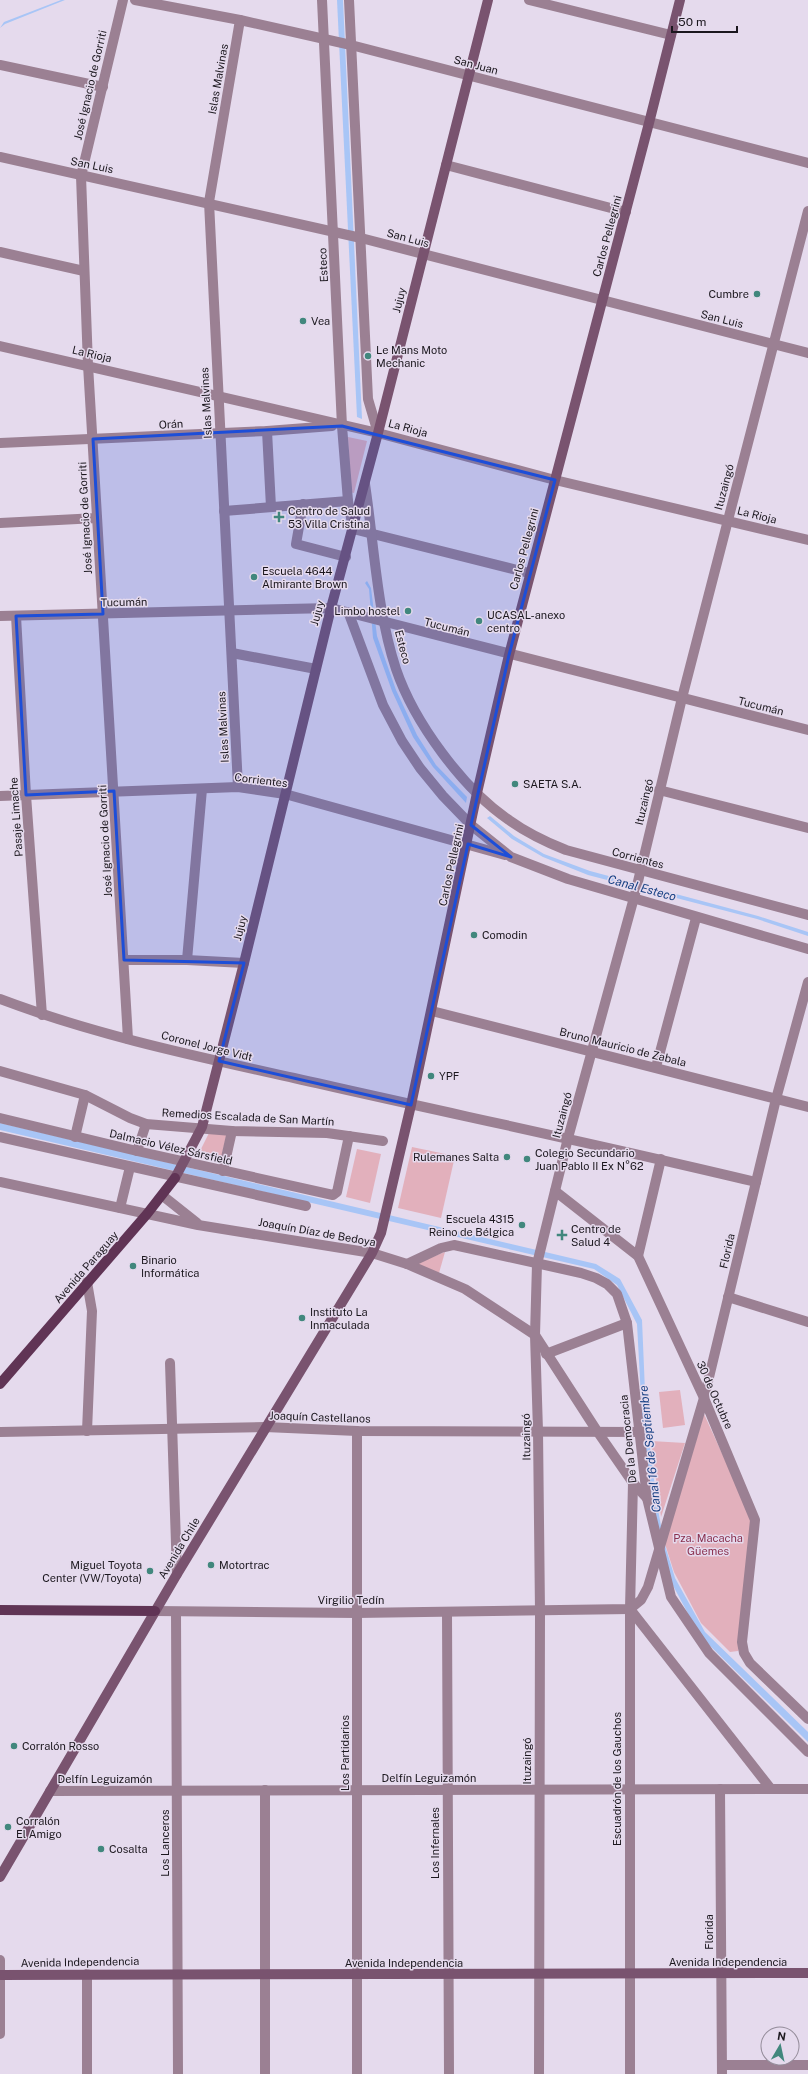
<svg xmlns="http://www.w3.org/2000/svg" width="808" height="2074" font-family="'Public Sans',sans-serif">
  <rect width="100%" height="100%" fill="#e5daed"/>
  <g fill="#e2b0bc">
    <path d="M 348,437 L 367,441 L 354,493 L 350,492 Z"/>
    <path d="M 210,1131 L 227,1133 L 220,1163 L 197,1157 Z"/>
    <path d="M 412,1147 L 455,1156 L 441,1218 L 398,1208 Z"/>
    <path d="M 357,1149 L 381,1154 L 370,1203 L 346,1197 Z"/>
    <path d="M 445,1252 L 439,1273 L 414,1264 Z"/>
    <path d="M 680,1390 L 685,1425 L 663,1428 L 659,1392 Z"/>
    <path d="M 704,1414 L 752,1519 L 741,1643 L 738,1651 L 730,1652 L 701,1623 L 674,1572 L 665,1544 Z"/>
    <path d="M 651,1441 L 685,1443 L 661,1517 Z"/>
  </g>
  <g fill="#a8c5f6">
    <path d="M 61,0 L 65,0 L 5,24 L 0,28 L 4,22 Z"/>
    <path d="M 337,0 L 343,0 L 362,419 L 357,417 Z"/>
    <path d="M 367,581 L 371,588 L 377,636 L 396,690 L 417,735 L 436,765 L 467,797 L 466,803 L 433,767 L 413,737 L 392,691 L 373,638 L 369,589 L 365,583 Z"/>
    <path d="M 490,816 L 514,836 L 544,854 L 590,871 L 758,916 L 808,932 L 808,936 L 757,919 L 588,875 L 543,857 L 512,839 L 487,818 Z"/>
    <path d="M 0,1123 L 596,1264 L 620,1279 L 642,1320 L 646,1415 L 657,1504 L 664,1542 L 675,1578 L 705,1632 L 808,1732 L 808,1742 L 700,1636 L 670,1580 L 652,1507 L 642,1416 L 637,1324 L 617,1285 L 594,1269 L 0,1130 Z"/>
  </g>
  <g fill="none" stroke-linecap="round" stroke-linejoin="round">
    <g stroke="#9b8093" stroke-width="10">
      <path d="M 123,0 L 81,176 L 88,365 L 128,1039"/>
      <path d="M 135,0 L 240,20 L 351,45 L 808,163"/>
      <path d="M 322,0 L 342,426 L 348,501 L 353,529 L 529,573"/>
      <path d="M 349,0 L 368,399 L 378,433"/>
      <path d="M 529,0 L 671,35"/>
      <path d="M 0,65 L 103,87"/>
      <path d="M 446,165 L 626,212"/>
      <path d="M 0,252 L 84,271"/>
      <path d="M 0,346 L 378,433 L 555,480 L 808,540"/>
      <path d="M 267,431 L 271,507"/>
      <path d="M 0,443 L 267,431 L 332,426"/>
      <path d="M 365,484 C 374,544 377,612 396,669 C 414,722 463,789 509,820 C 527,833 546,842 566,850 L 808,915"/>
      <path d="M 303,504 L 296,544 L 346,557"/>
      <path d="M 224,511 L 348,501"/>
      <path d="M 0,523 L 97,518"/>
      <path d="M 349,614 L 383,705 L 402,741 L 420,768 L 443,796 L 471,825 L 511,857 L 568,879 L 808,949"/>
      <path d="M 0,616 L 331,608 L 808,730"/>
      <path d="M 16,616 L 26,795 L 42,1015"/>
      <path d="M 232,653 L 316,669"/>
      <path d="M 238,787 L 209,202 L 240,20"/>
      <path d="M 659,790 L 808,828"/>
      <path d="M 0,796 L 238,787 L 285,794 L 505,855"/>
      <path d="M 124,960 L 187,960 L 244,963"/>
      <path d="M 187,960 L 202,789"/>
      <path d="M 0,999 C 95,1035 195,1056 294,1078 C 448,1113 602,1145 756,1182"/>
      <path d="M 656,1067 L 696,918"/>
      <path d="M 0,1071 L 85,1095 L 130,1118 L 146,1124 L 232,1131 L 327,1133 L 383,1141"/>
      <path d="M 776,1099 L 808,982"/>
      <path d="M 0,1118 L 137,1151 L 333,1195 L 337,1192 L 349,1136"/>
      <path d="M 0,1137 L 306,1206"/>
      <path d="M 75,1137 L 85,1095"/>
      <path d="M 137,1151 L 146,1124"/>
      <path d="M 223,1171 L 232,1131"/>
      <path d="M 0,1182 L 198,1225 L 372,1253 L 407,1264 L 465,1289 L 535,1335 L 597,1431 L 633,1483 L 647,1498"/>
      <path d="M 555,1191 L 638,1256 L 704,1398 L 755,1520 L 742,1642 L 744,1653 L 750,1663 L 808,1719"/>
      <path d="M 163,1196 L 197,1223"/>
      <path d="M 120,1208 L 130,1167"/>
      <path d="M 638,1256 L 661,1159"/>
      <path d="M 407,1264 L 441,1248 L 454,1245 L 581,1273 L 596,1278 L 607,1284 L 617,1294 L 627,1323 L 647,1498 L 671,1597 L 709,1653 L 808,1752"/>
      <path d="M 728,1297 L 808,1322"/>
      <path d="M 546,1354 L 627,1323"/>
      <path d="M 170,1363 L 177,1574"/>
      <path d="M 87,1431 L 92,1311 L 87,1282"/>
      <path d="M 357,1431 L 357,2074"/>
      <path d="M 0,1432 L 265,1427 L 357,1431 L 640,1432"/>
      <path d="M 630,1609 L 771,1789"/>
      <path d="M 176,1612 L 178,2074"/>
      <path d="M 447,1612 L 449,2074"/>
      <path d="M 720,1789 L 722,2074"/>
      <path d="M 0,1960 L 0,2034"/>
      <path d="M 87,1974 L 87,2074"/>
      <path d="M 722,2065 L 808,2065"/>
      <path d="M 265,2074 L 265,1790"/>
      <path d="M 539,2074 L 540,1612 L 538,1431 L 535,1335 L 537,1264 L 568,1138 L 635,894 L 682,698 L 808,211"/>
      <path d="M 630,2074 L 630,1609 L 633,1483"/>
    </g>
    <g stroke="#9b8093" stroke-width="10">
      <path d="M 0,157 L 361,238 L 808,353"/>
      <path d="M 432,1011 L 808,1107"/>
      <path d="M 155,1611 L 356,1613 L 630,1609 L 641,1600 L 648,1587 L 704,1398 L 776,1099"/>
      <path d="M 50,1791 L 808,1789"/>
    </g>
    <g stroke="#79536f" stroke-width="10">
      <path d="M 175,1178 L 202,1127 L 244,963 L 331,608 L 378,433 L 488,0"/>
      <path d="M 0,1877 L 177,1574 L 372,1253 L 381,1233 L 411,1105 L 477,793 L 509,655 L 649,123 L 680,0"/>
      <path d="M 0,1975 L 808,1973"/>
    </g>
    <g stroke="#603455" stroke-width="10">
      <path d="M 0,1384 L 147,1214 L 175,1178"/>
      <path d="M 0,1610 L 155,1611"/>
    </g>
  </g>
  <path fill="#1d4ed8" fill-opacity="0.2" stroke="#1d4ed8" stroke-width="3" stroke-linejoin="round" d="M 342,426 L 555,480 L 509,655 L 471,825 L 511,857 L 468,844 L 411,1105 L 219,1061 L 244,963 L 124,960 L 114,791 L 26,795 L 16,616 L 103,614 L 93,439 Z"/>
  <g fill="#41877d" stroke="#e5daed" stroke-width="1.5">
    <circle cx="757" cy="294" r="4"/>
    <circle cx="303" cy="321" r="4"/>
    <circle cx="368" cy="356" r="4"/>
    <path d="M277 511h4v4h4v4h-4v4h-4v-4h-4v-4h4z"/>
    <circle cx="254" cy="577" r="4"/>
    <circle cx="408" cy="611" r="4"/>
    <circle cx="479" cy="621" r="4"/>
    <circle cx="515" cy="784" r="4"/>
    <circle cx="474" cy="935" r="4"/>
    <circle cx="431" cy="1076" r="4"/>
    <circle cx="507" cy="1157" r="4"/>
    <circle cx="527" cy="1159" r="4"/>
    <circle cx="522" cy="1225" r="4"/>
    <path d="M560 1229h4v4h4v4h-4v4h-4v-4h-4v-4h4z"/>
    <circle cx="133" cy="1266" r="4"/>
    <circle cx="302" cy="1318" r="4"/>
    <circle cx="211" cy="1565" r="4"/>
    <circle cx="150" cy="1571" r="4"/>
    <circle cx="14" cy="1746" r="4"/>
    <circle cx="8" cy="1827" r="4"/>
    <circle cx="101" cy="1849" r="4"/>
  </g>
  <g text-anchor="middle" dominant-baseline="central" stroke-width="3" stroke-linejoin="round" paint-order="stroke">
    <g font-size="11" fill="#1b171e" stroke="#e5daed">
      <text transform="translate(476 65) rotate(15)">San Juan</text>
      <text transform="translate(218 79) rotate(-80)">Islas Malvinas</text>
      <text transform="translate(90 85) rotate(-77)">José Ignacio de Gorriti</text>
      <text transform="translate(92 165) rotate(12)">San Luis</text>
      <text transform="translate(607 236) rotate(-75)">Carlos Pellegrini</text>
      <text transform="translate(408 238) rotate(15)">San Luis</text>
      <text transform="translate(323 265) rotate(-93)">Esteco</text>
      <text transform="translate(399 300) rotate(-76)">Jujuy</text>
      <text transform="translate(722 319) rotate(14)">San Luis</text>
      <text transform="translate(92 354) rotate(13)">La Rioja</text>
      <text transform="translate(206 403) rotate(-93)">Islas Malvinas</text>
      <text transform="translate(171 424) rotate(-3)">Orán</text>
      <text transform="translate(408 428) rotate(15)">La Rioja</text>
      <text transform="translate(724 487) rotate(-75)">Ituzaingó</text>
      <text transform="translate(757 515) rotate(14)">La Rioja</text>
      <text transform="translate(85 518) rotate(-93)">José Ignacio de Gorriti</text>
      <text transform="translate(524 549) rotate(-75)">Carlos Pellegrini</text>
      <text transform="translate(124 602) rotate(-1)">Tucumán</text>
      <text transform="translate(317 613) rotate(-75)">Jujuy</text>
      <text transform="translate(447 627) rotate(14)">Tucumán</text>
      <text transform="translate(403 647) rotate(75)">Esteco</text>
      <text transform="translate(761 706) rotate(14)">Tucumán</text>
      <text transform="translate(223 727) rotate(-93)">Islas Malvinas</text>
      <text transform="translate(261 780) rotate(7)">Corrientes</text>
      <text transform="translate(644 802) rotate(-77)">Ituzaingó</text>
      <text transform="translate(16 817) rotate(-94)">Pasaje Limache</text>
      <text transform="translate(105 841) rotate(-93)">José Ignacio de Gorriti</text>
      <text transform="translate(638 858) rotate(15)">Corrientes</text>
      <text transform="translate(451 865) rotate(-78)">Carlos Pellegrini</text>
      <text transform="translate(240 928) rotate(-76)">Jujuy</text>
      <text transform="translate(207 1046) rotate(14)">Coronel Jorge Vidt</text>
      <text transform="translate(623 1047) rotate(14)">Bruno Mauricio de Zabala</text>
      <text transform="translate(562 1115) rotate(-75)">Ituzaingó</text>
      <text transform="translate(248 1117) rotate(3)">Remedios Escalada de San Martín</text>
      <text transform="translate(171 1147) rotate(13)">Dalmacio Vélez Sársfield</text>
      <text transform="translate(317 1232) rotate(10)">Joaquín Díaz de Bedoya</text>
      <text transform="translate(727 1251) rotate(-77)">Florida</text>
      <text transform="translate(86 1267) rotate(-49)">Avenida Paraguay</text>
      <text transform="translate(715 1395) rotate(66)">30 de Octubre</text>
      <text transform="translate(320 1417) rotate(2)">Joaquín Castellanos</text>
      <text transform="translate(526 1437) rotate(-91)">Ituzaingó</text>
      <text transform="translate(628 1439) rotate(-96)">De la Democracia</text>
      <text transform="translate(179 1548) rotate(-59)">Avenida Chile</text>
      <text x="351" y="1600">Virgilio Tedín</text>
      <text transform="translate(345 1753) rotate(-90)">Los Partidarios</text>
      <text transform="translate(527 1761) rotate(-90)">Ituzaingó</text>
      <text x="429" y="1778">Delfín Leguizamón</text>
      <text x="105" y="1779">Delfín Leguizamón</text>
      <text transform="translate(617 1779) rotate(-90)">Escuadrón de los Gauchos</text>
      <text transform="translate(165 1843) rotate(-90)">Los Lanceros</text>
      <text transform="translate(435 1843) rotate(-90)">Los Infernales</text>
      <text transform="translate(709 1932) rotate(-90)">Florida</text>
      <text transform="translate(80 1962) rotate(-1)">Avenida Independencia</text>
      <text x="728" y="1962">Avenida Independencia</text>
      <text x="404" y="1963">Avenida Independencia</text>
    </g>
    <g font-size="11" fill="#1b171e" stroke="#e5daed" text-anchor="start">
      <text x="749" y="294" text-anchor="end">Cumbre</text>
      <text x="311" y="321">Vea</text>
      <text x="376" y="350">Le Mans Moto<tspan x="376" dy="13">Mechanic</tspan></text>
      <text x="288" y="511">Centro de Salud<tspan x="288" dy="13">53 Villa Cristina</tspan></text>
      <text x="262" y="571">Escuela 4644<tspan x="262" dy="13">Almirante Brown</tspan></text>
      <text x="400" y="611" text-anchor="end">Limbo hostel</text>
      <text x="487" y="615">UCASAL-anexo<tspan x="487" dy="13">centro</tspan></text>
      <text x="523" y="784">SAETA S.A.</text>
      <text x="482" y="935">Comodin</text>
      <text x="439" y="1076">YPF</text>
      <text x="535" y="1153">Colegio Secundario<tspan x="535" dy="13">Juan Pablo II Ex N°62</tspan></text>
      <text x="499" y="1157" text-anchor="end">Rulemanes Salta</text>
      <text x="514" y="1219" text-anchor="end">Escuela 4315<tspan x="514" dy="13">Reino de Bélgica</tspan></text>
      <text x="571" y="1229">Centro de<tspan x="571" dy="13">Salud 4</tspan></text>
      <text x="141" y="1260">Binario<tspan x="141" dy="13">Informática</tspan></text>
      <text x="310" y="1312">Instituto La<tspan x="310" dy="13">Inmaculada</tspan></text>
      <text x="142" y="1565" text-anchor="end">Miguel Toyota<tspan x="142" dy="13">Center (VW/Toyota)</tspan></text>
      <text x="219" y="1565">Motortrac</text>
      <text x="22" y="1746">Corralón Rosso</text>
      <text x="16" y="1821">Corralón<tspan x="16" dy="13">El Amigo</tspan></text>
      <text x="109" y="1849">Cosalta</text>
    </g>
    <g font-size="11" fill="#8a314f" stroke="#e5daed">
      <text x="708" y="1538">Pza. Macacha<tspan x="708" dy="13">Güemes</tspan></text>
    </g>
    <g font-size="12" font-style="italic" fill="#174084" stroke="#e5daed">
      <text transform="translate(642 888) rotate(15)">Canal Esteco</text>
      <text transform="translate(650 1449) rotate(-96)">Canal 16 de Septiembre</text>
    </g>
  </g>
  <g transform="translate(780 2046) rotate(9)"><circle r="19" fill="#e5daed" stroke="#948c9a"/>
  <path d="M0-3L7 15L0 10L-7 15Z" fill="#41877d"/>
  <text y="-6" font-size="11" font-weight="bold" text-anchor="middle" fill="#1b171e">N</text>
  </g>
  <path d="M672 26v6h65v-6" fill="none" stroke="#1b171e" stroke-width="2"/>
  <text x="678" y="26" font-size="12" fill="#1b171e" stroke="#e5daed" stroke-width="3" paint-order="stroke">50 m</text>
</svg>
